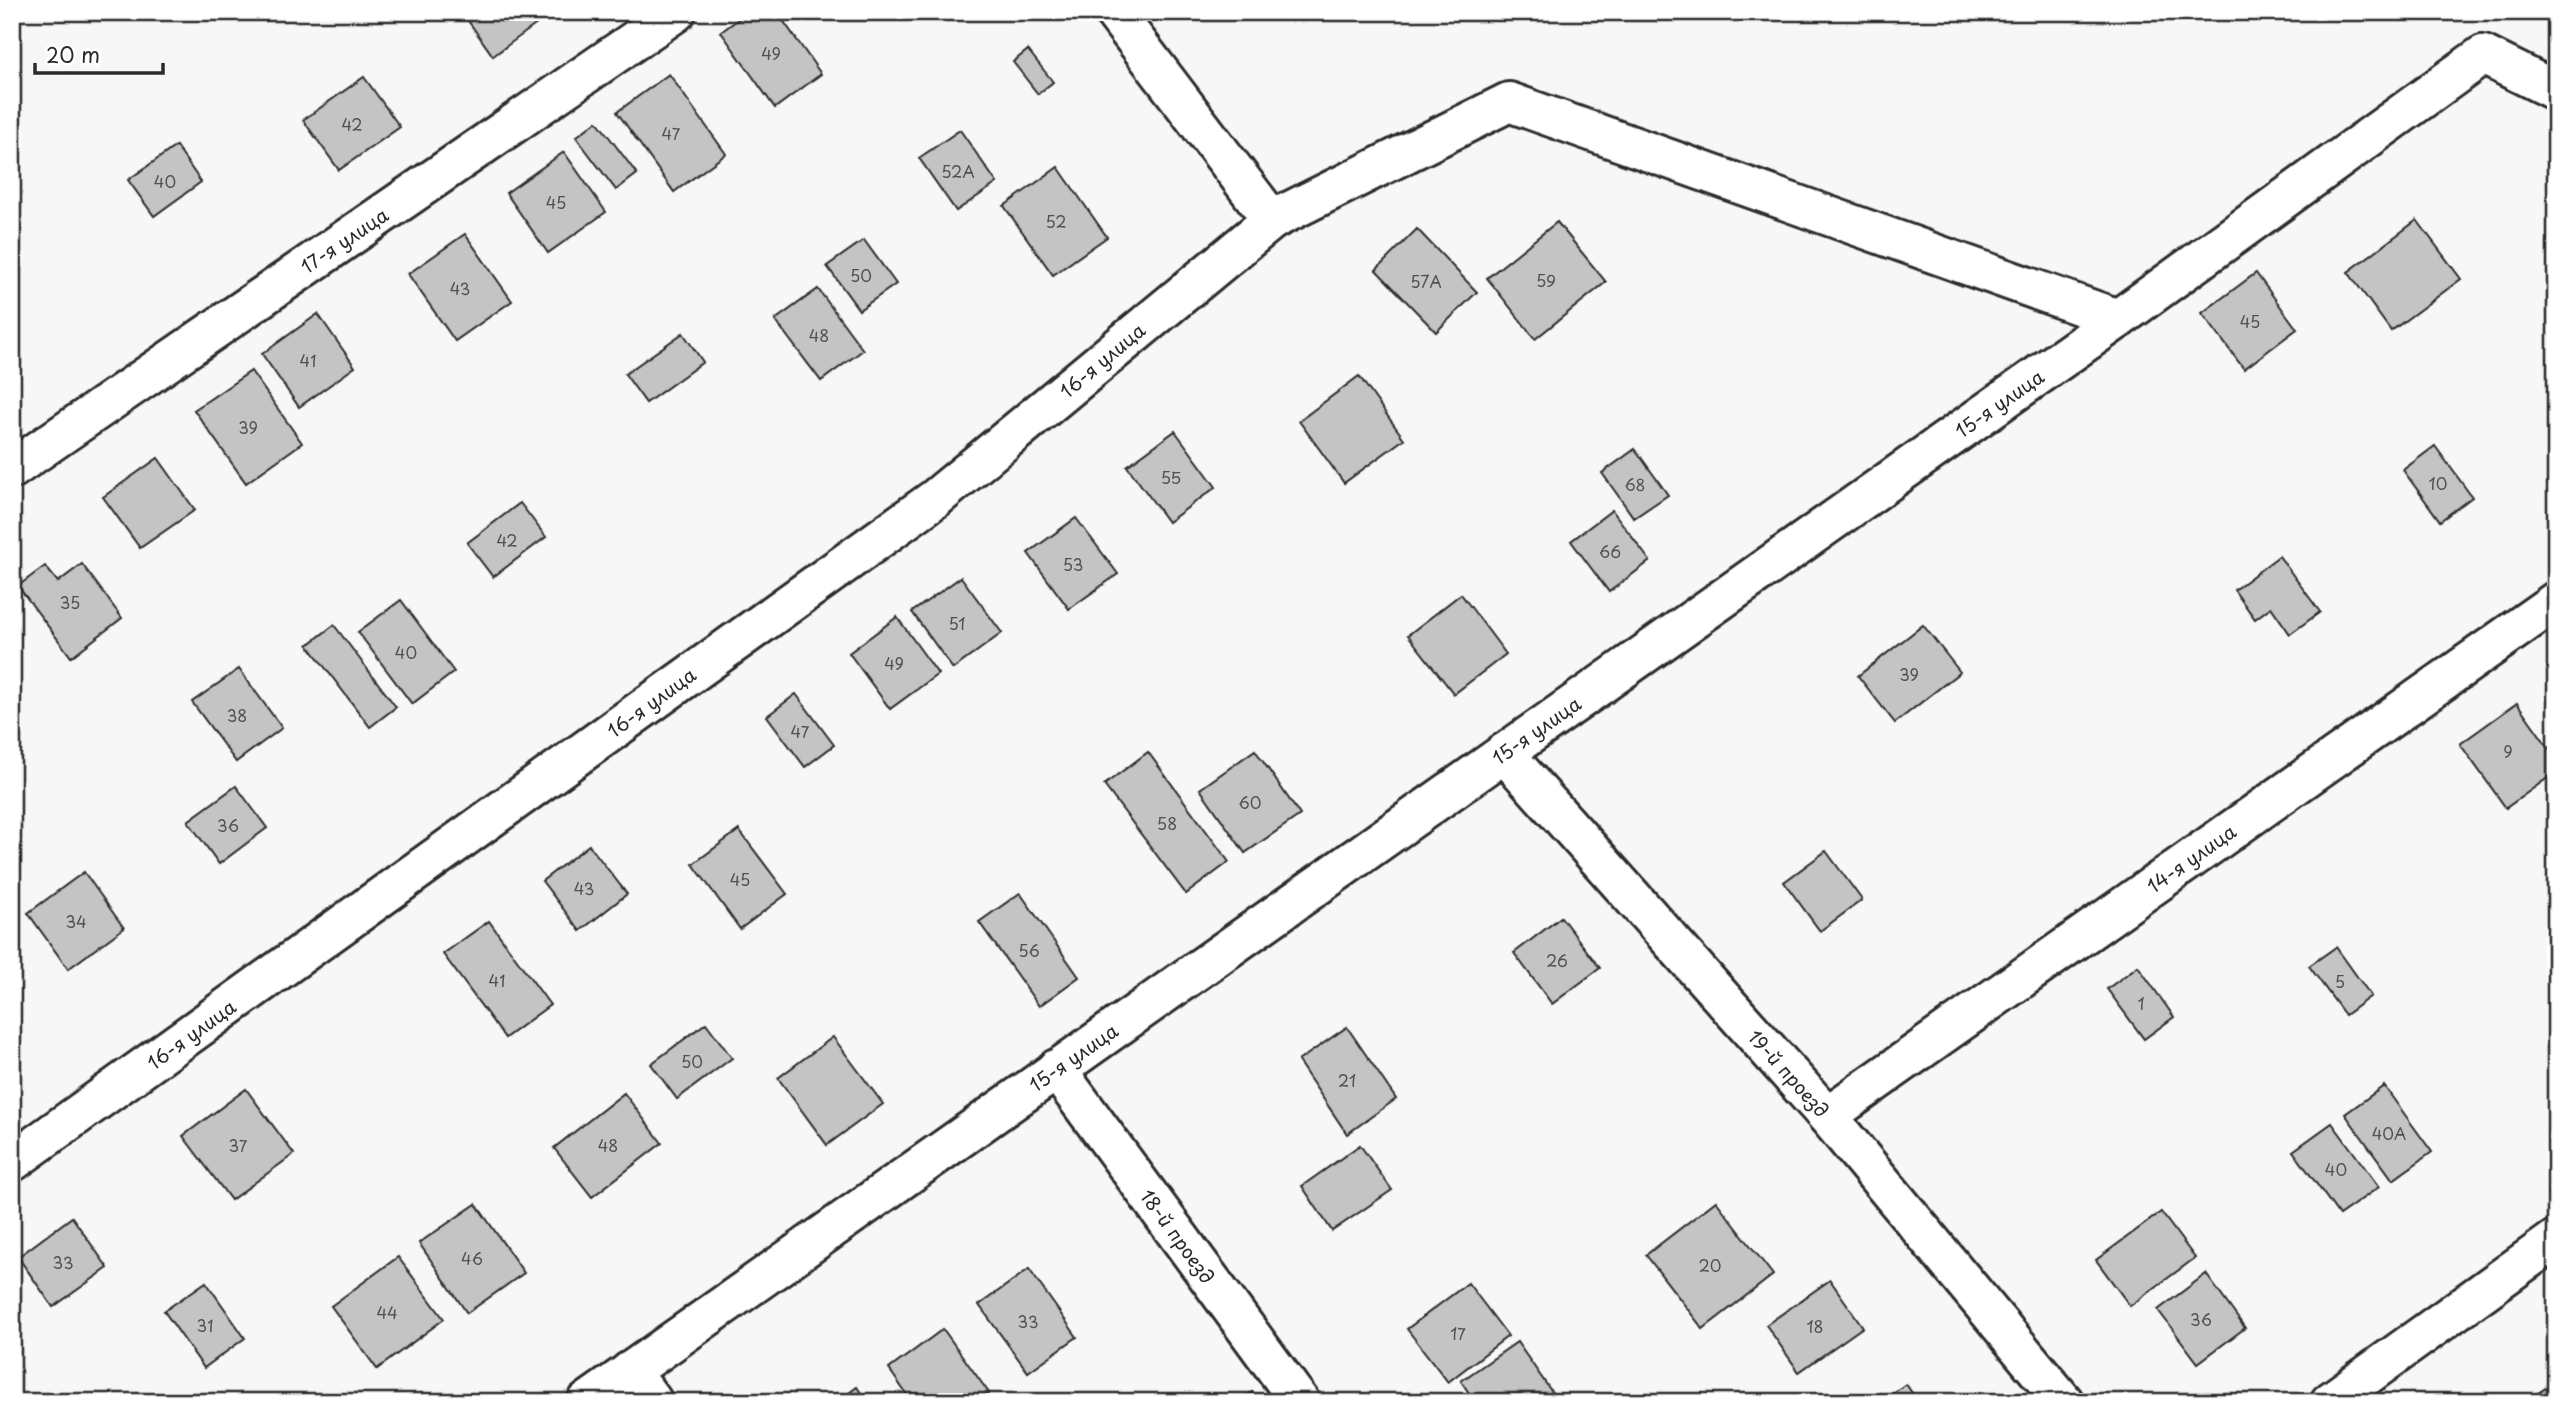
<svg xmlns="http://www.w3.org/2000/svg" width="2568" height="1414" font-family="'Playpen Sans',sans-serif">
  <rect width="100%" height="100%" fill="#f7f7f7"/>
  <filter id="ink" filterUnits="userSpaceOnUse"><feTurbulence type="fractalNoise" baseFrequency=".0143" numOctaves="2"/><feDisplacementMap in="SourceGraphic" scale="14" xChannelSelector="R" yChannelSelector="G"/><feConvolveMatrix kernelMatrix="1 2 1 2 8 2 1 2 1" color-interpolation-filters="sRGB"/></filter>
  <g filter="url(#ink)">
    <g fill="#c4c4c4" stroke="#2b2b2b" stroke-width="2">
      <path d="M 462,12 L 553,12 L 493,56 Z"/>
      <path d="M 748,12 L 777,12 L 821,74 L 775,108 L 721,32 Z"/>
      <path d="M 1028,50 L 1053,82 L 1038,94 L 1013,62 Z"/>
      <path d="M 669,74 L 726,154 L 674,192 L 617,112 Z"/>
      <path d="M 364,77 L 400,127 L 339,170 L 303,120 Z"/>
      <path d="M 597,121 L 637,174 L 616,190 L 576,137 Z"/>
      <path d="M 960,130 L 997,183 L 956,211 L 919,158 Z"/>
      <path d="M 176,146 L 201,182 L 154,216 L 128,180 Z"/>
      <path d="M 564,152 L 606,212 L 548,253 L 506,193 Z"/>
      <path d="M 1058,167 L 1107,237 L 1053,275 L 1004,206 Z"/>
      <path d="M 2417,220 L 2461,279 L 2391,331 L 2348,272 Z"/>
      <path d="M 1557,222 L 1606,282 L 1535,339 L 1487,278 Z"/>
      <path d="M 1417,229 L 1477,292 L 1436,332 L 1376,270 Z"/>
      <path d="M 465,234 L 512,301 L 455,341 L 408,274 Z"/>
      <path d="M 864,240 L 896,284 L 859,310 L 827,266 Z"/>
      <path d="M 2256,273 L 2297,329 L 2244,369 L 2202,313 Z"/>
      <path d="M 818,289 L 863,350 L 821,381 L 775,320 Z"/>
      <path d="M 318,314 L 355,367 L 299,407 L 262,354 Z"/>
      <path d="M 683,333 L 703,362 L 646,403 L 625,374 Z"/>
      <path d="M 251,371 L 302,443 L 246,483 L 194,410 Z"/>
      <path d="M 1359,376 L 1404,439 L 1344,483 L 1299,421 Z"/>
      <path d="M 1175,431 L 1216,487 L 1168,522 L 1127,466 Z"/>
      <path d="M 2435,446 L 2472,497 L 2440,521 L 2403,470 Z"/>
      <path d="M 1635,449 L 1668,495 L 1634,518 L 1602,473 Z"/>
      <path d="M 158,458 L 195,510 L 140,548 L 103,497 Z"/>
      <path d="M 520,503 L 546,537 L 493,577 L 467,543 Z"/>
      <path d="M 1612,510 L 1650,561 L 1609,592 L 1571,541 Z"/>
      <path d="M 1076,518 L 1118,574 L 1069,609 L 1028,553 Z"/>
      <path d="M 2279,556 L 2320,612 L 2290,634 L 2271,607 L 2255,619 L 2234,590 Z"/>
      <path d="M 82,564 L 122,618 L 71,657 L 18,586 L 45,566 L 58,582 Z"/>
      <path d="M 961,577 L 1002,633 L 953,669 L 912,612 Z"/>
      <path d="M 1461,594 L 1506,654 L 1454,694 L 1408,635 Z"/>
      <path d="M 401,600 L 454,672 L 412,704 L 358,632 Z"/>
      <path d="M 897,617 L 938,674 L 890,709 L 849,653 Z"/>
      <path d="M 334,625 L 396,707 L 370,727 L 308,645 Z"/>
      <path d="M 1923,625 L 1960,672 L 1895,723 L 1858,676 Z"/>
      <path d="M 239,669 L 282,728 L 236,762 L 192,702 Z"/>
      <path d="M 796,694 L 834,745 L 805,767 L 767,716 Z"/>
      <path d="M 2517,703 L 2556,758 L 2556,772 L 2506,808 L 2460,744 Z"/>
      <path d="M 1255,750 L 1300,815 L 1245,853 L 1200,789 Z"/>
      <path d="M 1148,752 L 1229,862 L 1186,894 L 1104,785 Z"/>
      <path d="M 236,786 L 267,828 L 219,864 L 188,821 Z"/>
      <path d="M 739,830 L 787,894 L 740,929 L 693,864 Z"/>
      <path d="M 589,845 L 627,894 L 580,931 L 542,881 Z"/>
      <path d="M 1826,851 L 1862,900 L 1820,931 L 1784,882 Z"/>
      <path d="M 84,872 L 124,928 L 68,969 L 28,913 Z"/>
      <path d="M 1020,893 L 1079,977 L 1039,1006 L 979,922 Z"/>
      <path d="M 1561,917 L 1600,968 L 1552,1004 L 1514,953 Z"/>
      <path d="M 489,921 L 550,1005 L 505,1038 L 443,954 Z"/>
      <path d="M 2336,947 L 2371,996 L 2345,1015 L 2309,966 Z"/>
      <path d="M 2138,966 L 2174,1017 L 2144,1039 L 2107,989 Z"/>
      <path d="M 706,1023 L 732,1058 L 677,1099 L 651,1064 Z"/>
      <path d="M 1347,1027 L 1396,1099 L 1347,1134 L 1298,1061 Z"/>
      <path d="M 833,1037 L 883,1104 L 827,1145 L 778,1078 Z"/>
      <path d="M 2384,1086 L 2432,1152 L 2393,1180 L 2345,1114 Z"/>
      <path d="M 246,1089 L 294,1154 L 231,1200 L 183,1136 Z"/>
      <path d="M 624,1093 L 662,1143 L 592,1197 L 554,1148 Z"/>
      <path d="M 2332,1123 L 2379,1187 L 2339,1215 L 2293,1151 Z"/>
      <path d="M 1360,1145 L 1392,1190 L 1332,1231 L 1302,1186 Z"/>
      <path d="M 1716,1201 L 1773,1275 L 1703,1329 L 1646,1255 Z"/>
      <path d="M 476,1204 L 524,1273 L 467,1313 L 419,1243 Z"/>
      <path d="M 2161,1212 L 2195,1258 L 2130,1306 L 2096,1260 Z"/>
      <path d="M 72,1217 L 108,1268 L 53,1307 L 18,1257 Z"/>
      <path d="M 398,1257 L 444,1319 L 377,1369 L 331,1306 Z"/>
      <path d="M 1029,1269 L 1077,1337 L 1028,1372 L 979,1305 Z"/>
      <path d="M 2206,1274 L 2245,1328 L 2198,1363 L 2158,1310 Z"/>
      <path d="M 1830,1280 L 1863,1327 L 1799,1372 L 1766,1325 Z"/>
      <path d="M 206,1282 L 245,1338 L 204,1368 L 164,1311 Z"/>
      <path d="M 1468,1283 L 1508,1336 L 1448,1382 L 1407,1329 Z"/>
      <path d="M 943,1329 L 989,1393 L 977,1402 L 912,1402 L 889,1369 Z"/>
      <path d="M 1517,1342 L 1558,1401 L 1475,1402 L 1461,1381 Z"/>
      <path d="M 2556,1381 L 2556,1402 L 2525,1402 Z"/>
      <path d="M 1906,1384 L 1918,1402 L 1880,1402 Z"/>
      <path d="M 857,1387 L 867,1402 L 837,1402 Z"/>
      <path d="M 1252,1392 L 1258,1402 L 1237,1402 Z"/>
    </g>
    <g fill="none" stroke-linecap="round" stroke-linejoin="round">
      <g stroke="#2b2b2b" stroke-width="44">
        <g id="minor">
          <path d="M 1114,12 L 1272,220 L 1509,102 L 2118,319"/>
          <path d="M 12,469 L 676,12"/>
          <path d="M 1504,753 L 1827,1116 L 2064,1402"/>
          <path d="M 1056,1069 L 1300,1402"/>
          <path d="M 1827,1116 L 2556,601"/>
          <path d="M 12,1162 L 936,498 L 1272,220"/>
          <path d="M 630,1371 L 653,1402"/>
          <path d="M 587,1402 L 2118,319 L 2483,55 L 2556,91"/>
          <path d="M 2330,1402 L 2556,1239"/>
        </g>
      </g>
      <use href="#minor" stroke="#fff" stroke-width="38"/>
    </g>
  </g>
  <g text-anchor="middle" dominant-baseline="central" stroke-width="5" stroke-linejoin="round" paint-order="stroke">
    <g font-size="16" fill="#515151">
      <text x="771" y="53">49</text>
      <text x="352" y="124">42</text>
      <text x="671" y="133">47</text>
      <text x="958" y="171">52А</text>
      <text x="165" y="181">40</text>
      <text x="556" y="202">45</text>
      <text x="1056" y="221">52</text>
      <text x="861" y="275">50</text>
      <text x="1546" y="280">59</text>
      <text x="1426" y="281">57А</text>
      <text x="460" y="288">43</text>
      <text x="2250" y="321">45</text>
      <text x="819" y="335">48</text>
      <text x="308" y="360">41</text>
      <text x="248" y="427">39</text>
      <text x="1171" y="477">55</text>
      <text x="2438" y="483">10</text>
      <text x="1635" y="484">68</text>
      <text x="507" y="540">42</text>
      <text x="1610" y="551">66</text>
      <text x="1073" y="564">53</text>
      <text x="70" y="602">35</text>
      <text x="957" y="623">51</text>
      <text x="406" y="652">40</text>
      <text x="894" y="663">49</text>
      <text x="1909" y="674">39</text>
      <text x="237" y="715">38</text>
      <text x="800" y="731">47</text>
      <text x="2508" y="751">9</text>
      <text x="1250" y="802">60</text>
      <text x="1167" y="823">58</text>
      <text x="228" y="825">36</text>
      <text x="740" y="879">45</text>
      <text x="584" y="888">43</text>
      <text x="76" y="921">34</text>
      <text x="1029" y="950">56</text>
      <text x="1557" y="960">26</text>
      <text x="497" y="980">41</text>
      <text x="2340" y="981">5</text>
      <text x="2141" y="1003">1</text>
      <text x="692" y="1061">50</text>
      <text x="1347" y="1080">21</text>
      <text x="2389" y="1133">40А</text>
      <text x="238" y="1145">37</text>
      <text x="608" y="1145">48</text>
      <text x="2336" y="1169">40</text>
      <text x="472" y="1258">46</text>
      <text x="63" y="1262">33</text>
      <text x="1710" y="1265">20</text>
      <text x="387" y="1312">44</text>
      <text x="2201" y="1319">36</text>
      <text x="1028" y="1321">33</text>
      <text x="205" y="1325">31</text>
      <text x="1815" y="1326">18</text>
      <text x="1458" y="1333">17</text>
    </g>
    <g font-size="19" fill="#2b2b2b" stroke="#fff">
      <text transform="translate(344 240) rotate(-34)">17-я улица</text>
      <text transform="translate(1102 360) rotate(-40)">16-я улица</text>
      <text transform="translate(1999 403) rotate(-35)">15-я улица</text>
      <text transform="translate(651 702) rotate(-36)">16-я улица</text>
      <text transform="translate(1536 730) rotate(-35)">15-я улица</text>
      <text transform="translate(2191 858) rotate(-35)">14-я улица</text>
      <text transform="translate(191 1034) rotate(-36)">16-я улица</text>
      <text transform="translate(1073 1057) rotate(-35)">15-я улица</text>
      <text transform="translate(1789 1073) rotate(48)">19-й проезд</text>
      <text transform="translate(1178 1236) rotate(54)">18-й проезд</text>
    </g>
  </g>
  <rect width="2568" height="1414" fill="none" stroke="#fff" stroke-width="42"/>
  <rect x="21" y="21" width="2526" height="1372" fill="none" stroke="#2b2b2b" stroke-width="2.5" filter="url(#ink)"/>
  <path d="M35 63v10h128v-10" fill="none" stroke="#2b2b2b" stroke-width="3.5"/>
  <text x="46" y="63" font-size="21" fill="#2b2b2b" stroke="#ffffff" stroke-width="5" paint-order="stroke">20 m</text>
</svg>
